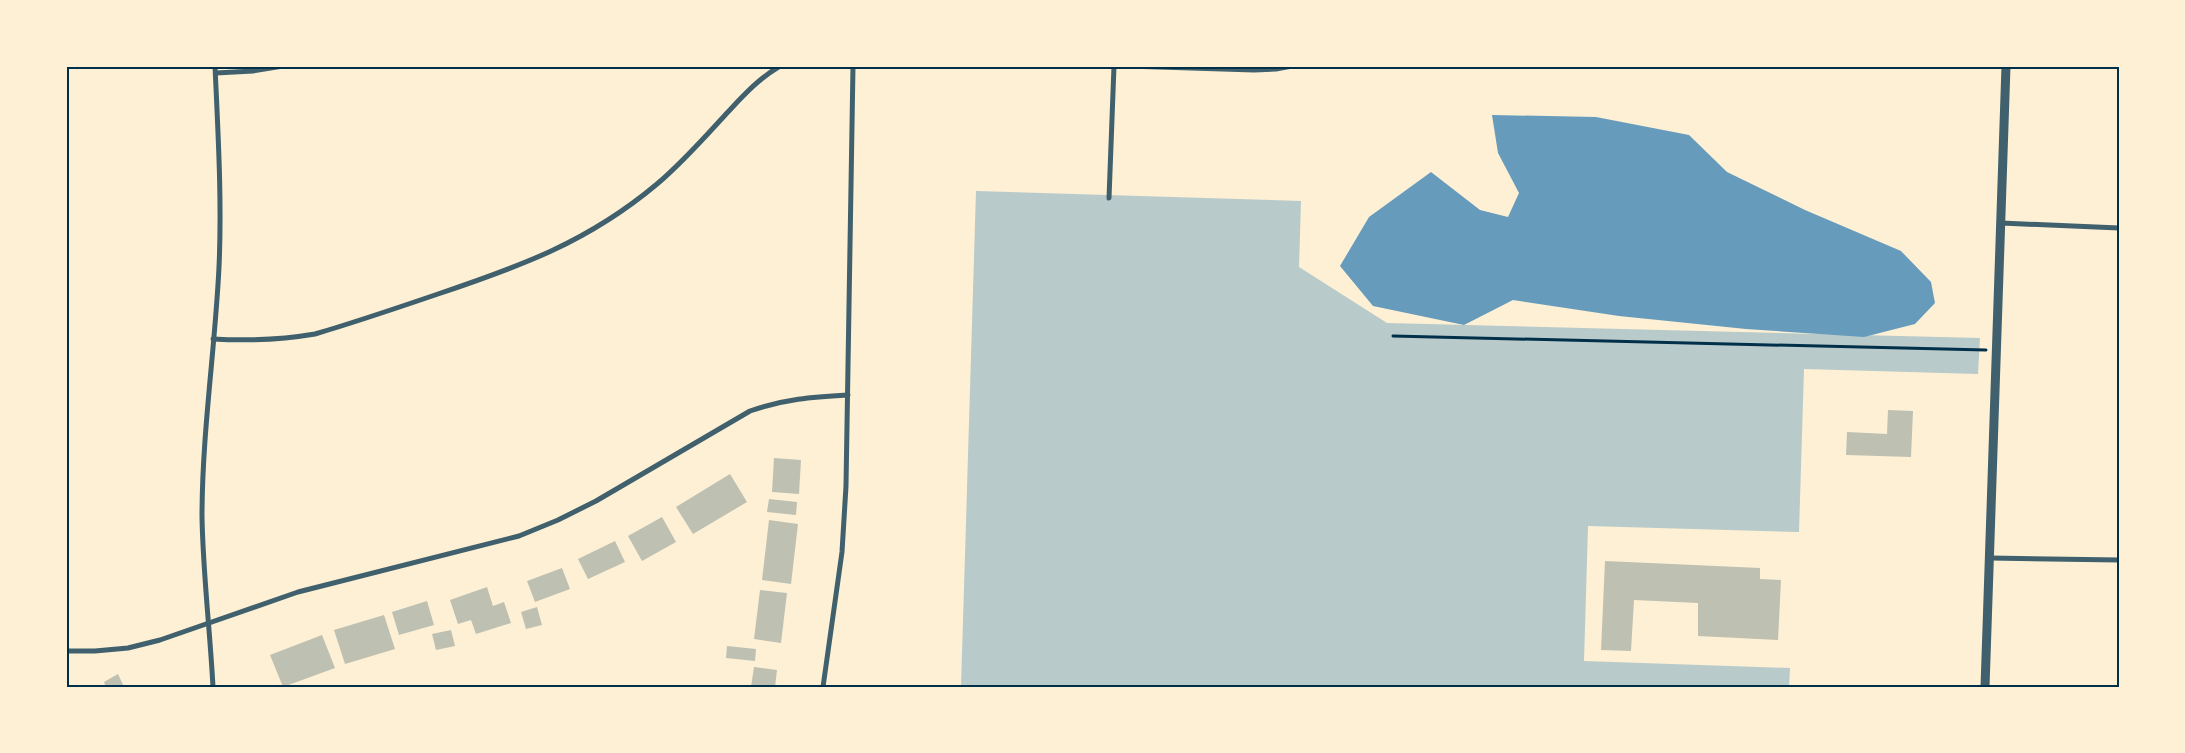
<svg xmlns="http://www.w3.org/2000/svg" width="2185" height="753" font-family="'PT Sans Narrow',sans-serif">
  <rect width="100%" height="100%" fill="#fdf0d5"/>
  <path fill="#b9caca" d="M 976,191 L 1301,201 L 1299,267 L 1387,323 L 1980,338 L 1978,374 L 1804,369 L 1799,532 L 1588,526 L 1584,661 L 1790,668 L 1789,687 L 961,687 Z"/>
  <path fill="#669bbc" d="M 1492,115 L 1596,117 L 1689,135 L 1727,172 L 1805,210 L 1901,251 L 1931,282 L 1935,303 L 1915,324 L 1864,337 L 1746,329 L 1619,316 L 1513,300 L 1464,325 L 1373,306 L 1340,266 L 1369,217 L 1431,172 L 1480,210 L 1508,217 L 1519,193 L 1498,153 Z"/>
  <g fill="#bec0b2">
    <path d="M 1888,410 L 1913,411 L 1911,457 L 1846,455 L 1847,432 L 1887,434 Z"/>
    <path d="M 774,458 L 801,460 L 799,494 L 772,492 Z"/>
    <path d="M 730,474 L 747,502 L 693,534 L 676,507 Z"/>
    <path d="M 769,499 L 797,502 L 796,515 L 767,512 Z"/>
    <path d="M 662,517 L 676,542 L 642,561 L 628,536 Z"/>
    <path d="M 769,520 L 798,524 L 791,584 L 762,580 Z"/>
    <path d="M 615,541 L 625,562 L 588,579 L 578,559 Z"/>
    <path d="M 1605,561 L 1760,568 L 1760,579 L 1781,580 L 1778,640 L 1698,636 L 1698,603 L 1634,600 L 1631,651 L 1601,650 Z"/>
    <path d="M 562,568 L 570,589 L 535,602 L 527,581 Z"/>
    <path d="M 487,587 L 493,606 L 504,602 L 511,623 L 476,634 L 471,620 L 458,624 L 450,600 Z"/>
    <path d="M 760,590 L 787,593 L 781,643 L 754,639 Z"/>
    <path d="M 427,601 L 434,625 L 399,635 L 392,612 Z"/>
    <path d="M 537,607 L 542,625 L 526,629 L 521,612 Z"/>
    <path d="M 384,615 L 395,649 L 345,664 L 334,630 Z"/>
    <path d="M 451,630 L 455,646 L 436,650 L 432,634 Z"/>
    <path d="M 322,635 L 335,668 L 283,687 L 270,655 Z"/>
    <path d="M 727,646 L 756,649 L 755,661 L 726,658 Z"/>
    <path d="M 754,667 L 777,670 L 775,687 L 751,687 Z"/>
    <path d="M 118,674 L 124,687 L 106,687 L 104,682 Z"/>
  </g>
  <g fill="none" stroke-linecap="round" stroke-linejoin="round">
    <path stroke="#003049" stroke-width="3" d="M 1393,336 L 1986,350"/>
    <g stroke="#3f606c" stroke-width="5">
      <path d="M 1127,66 L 1254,70 L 1276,69 L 1292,66"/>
      <path d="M 216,73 L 253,71 L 283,66"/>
      <path d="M 1109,198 L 1114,66"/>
      <path d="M 2001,223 L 2119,228"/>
      <path d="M 213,339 C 248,341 280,340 315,334 C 356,322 397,308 438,294 C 521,266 588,242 657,184 C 682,163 704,138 726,114 C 743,96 758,79 780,66"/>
      <path d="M 1990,558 L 2119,560"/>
      <path d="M 66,651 L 95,651 L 128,648 L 160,640 L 298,592 L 519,536 L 558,520 L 596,501 L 750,411 C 784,399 812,397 848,395"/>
      <path d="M 213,687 C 210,630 203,574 202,517 C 202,433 215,350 219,267 C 222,200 218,133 215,66"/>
      <path d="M 823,687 L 842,552 L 846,486 L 853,66"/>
    </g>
    <path stroke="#3f606c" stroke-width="9" d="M 1985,687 L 2006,66"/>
  </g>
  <rect width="2185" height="753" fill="none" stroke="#fdf0d5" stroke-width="135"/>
  <rect x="68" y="68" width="2050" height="618" fill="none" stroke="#003049" stroke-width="2"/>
</svg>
